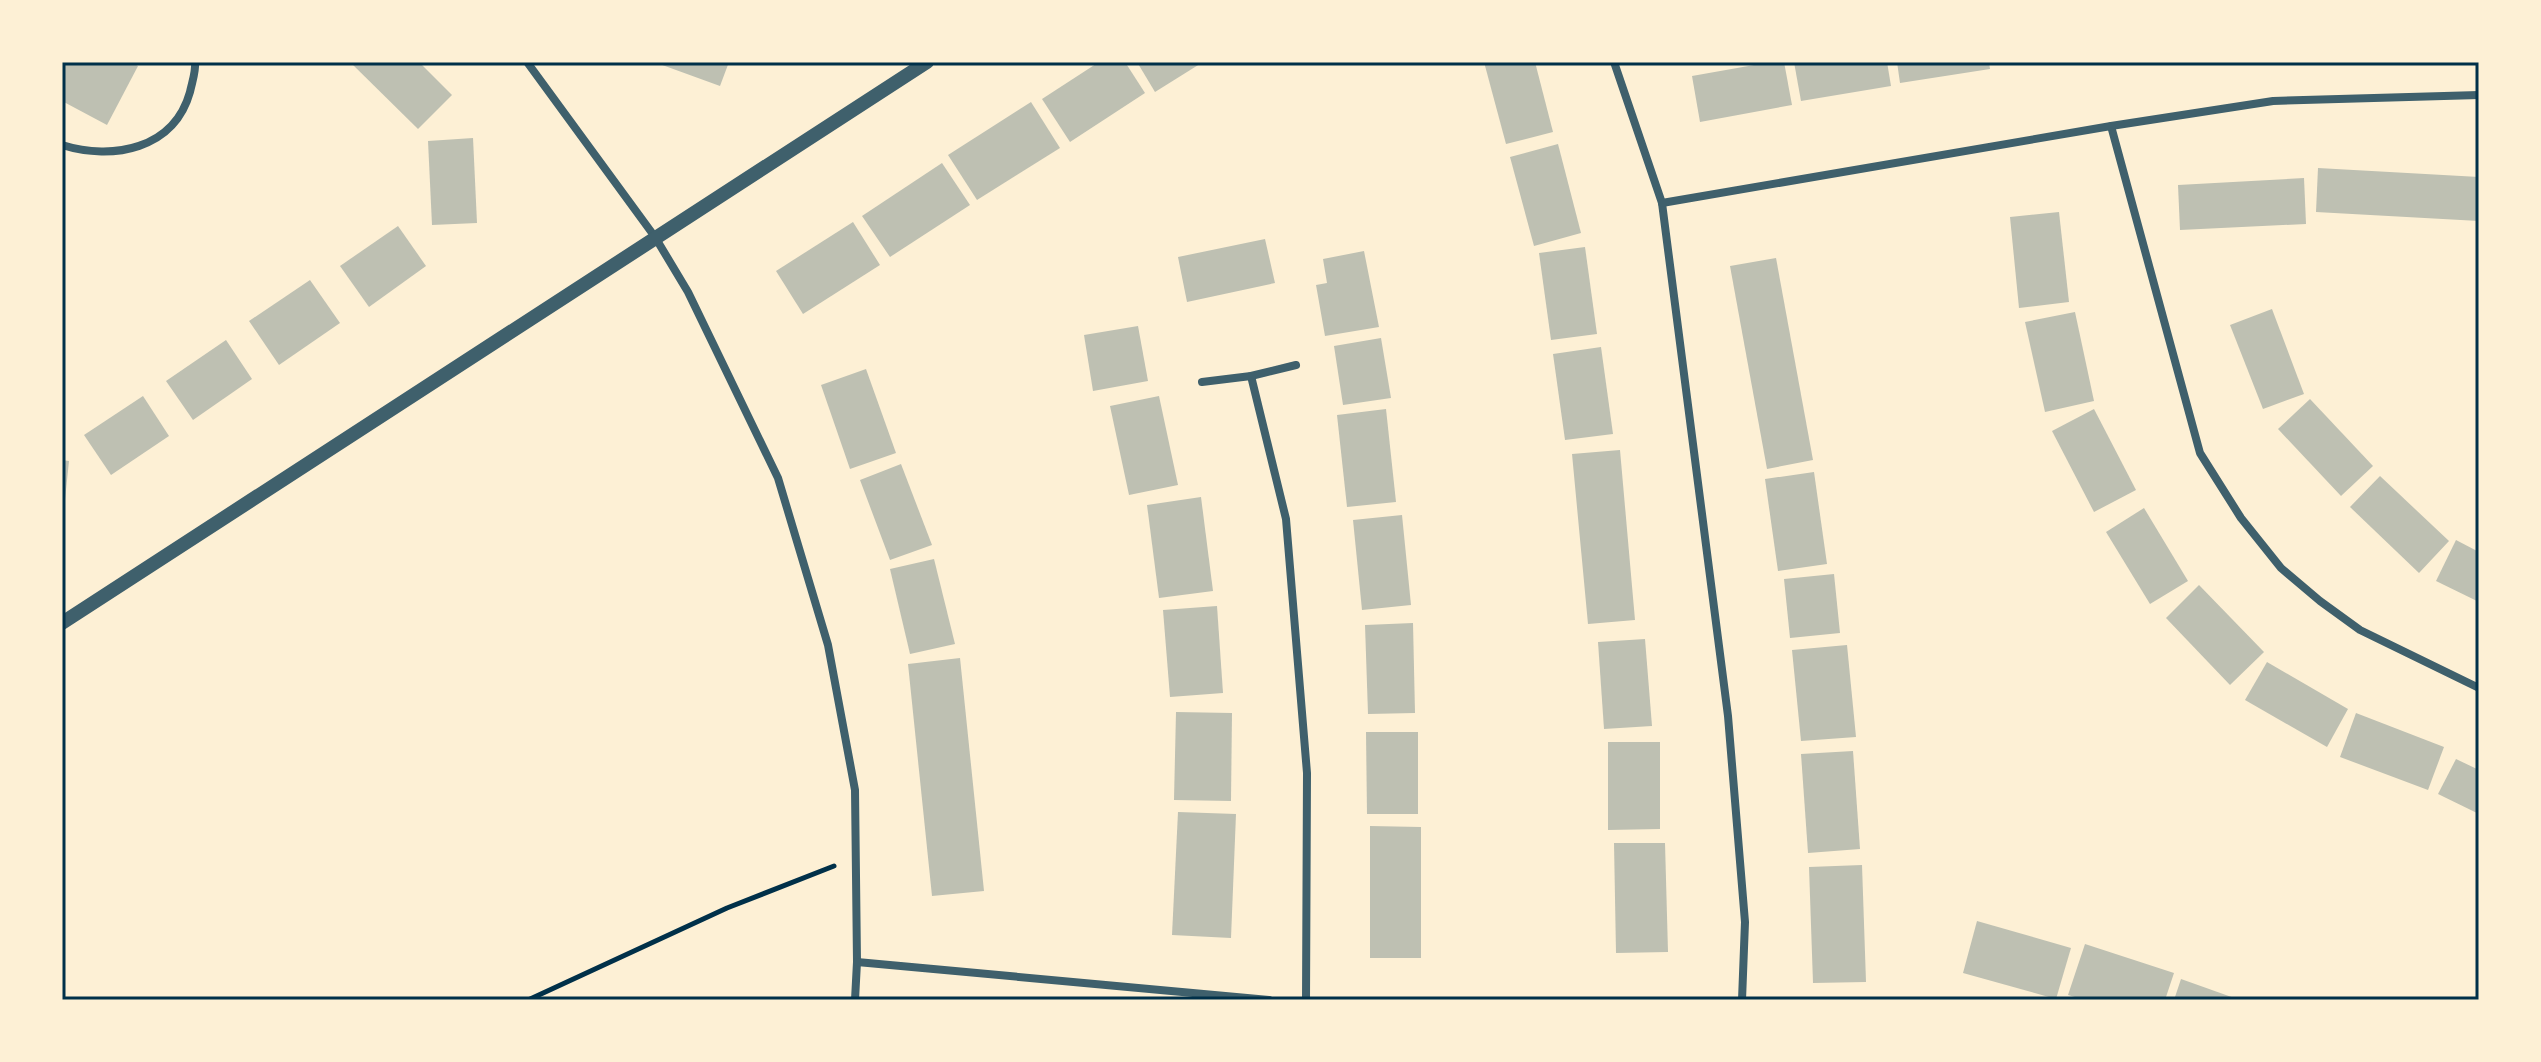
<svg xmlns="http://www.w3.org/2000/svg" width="2541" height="1062" font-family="'Noto Sans',sans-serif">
  <rect width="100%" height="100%" fill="#fdf0d5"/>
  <g fill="#bec0b2">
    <path d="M 62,62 L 131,62 L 138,66 L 107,125 L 62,101 Z"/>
    <path d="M 350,62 L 419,62 L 452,95 L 418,129 Z"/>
    <path d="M 654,62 L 729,62 L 720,86 Z"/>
    <path d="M 1099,62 L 1125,62 L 1145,93 L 1070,142 L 1042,99 Z"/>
    <path d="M 1137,62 L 1203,62 L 1155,92 Z"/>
    <path d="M 1484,62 L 1535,62 L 1553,132 L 1506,144 Z"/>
    <path d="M 1771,62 L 1784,62 L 1792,105 L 1700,122 L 1692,76 Z"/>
    <path d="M 1794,62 L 1887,62 L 1891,86 L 1801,101 Z"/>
    <path d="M 1897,62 L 1989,62 L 1990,69 L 1900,83 Z"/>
    <path d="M 1031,102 L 1060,148 L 977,200 L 948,155 Z"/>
    <path d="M 473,138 L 477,223 L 432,225 L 428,141 Z"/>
    <path d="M 1558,144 L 1581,233 L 1534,246 L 1510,157 Z"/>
    <path d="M 942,163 L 970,205 L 890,257 L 862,216 Z"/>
    <path d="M 2318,168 L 2479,177 L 2479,221 L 2316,212 Z"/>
    <path d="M 2304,178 L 2306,224 L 2180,230 L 2178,185 Z"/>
    <path d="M 2059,212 L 2069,302 L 2019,308 L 2010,217 Z"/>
    <path d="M 853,222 L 880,265 L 803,314 L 776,271 Z"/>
    <path d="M 398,226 L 426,266 L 369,307 L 340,266 Z"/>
    <path d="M 1265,239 L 1275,283 L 1187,302 L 1178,257 Z"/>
    <path d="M 1585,247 L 1597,334 L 1551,340 L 1539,253 Z"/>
    <path d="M 1364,251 L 1379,327 L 1325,336 L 1316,285 L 1327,283 L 1323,259 Z"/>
    <path d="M 1776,258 L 1813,460 L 1767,469 L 1730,266 Z"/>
    <path d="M 310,280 L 340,323 L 279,365 L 249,321 Z"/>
    <path d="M 2272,309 L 2304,394 L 2263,409 L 2230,325 Z"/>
    <path d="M 2075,312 L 2094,401 L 2045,412 L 2025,322 Z"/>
    <path d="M 1138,326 L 1148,381 L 1093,391 L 1084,335 Z"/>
    <path d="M 1381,338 L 1391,398 L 1343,405 L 1334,346 Z"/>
    <path d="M 226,340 L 252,379 L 193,420 L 166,381 Z"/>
    <path d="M 1601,347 L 1613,434 L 1565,440 L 1553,354 Z"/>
    <path d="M 866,369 L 896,453 L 850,469 L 821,385 Z"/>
    <path d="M 143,396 L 169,436 L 111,475 L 84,435 Z"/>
    <path d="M 1159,396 L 1178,485 L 1129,495 L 1110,406 Z"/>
    <path d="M 2310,399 L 2373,466 L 2341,496 L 2278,429 Z"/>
    <path d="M 1386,409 L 1396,502 L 1347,507 L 1337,415 Z"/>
    <path d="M 2094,409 L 2136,490 L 2094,512 L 2052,431 Z"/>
    <path d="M 1620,450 L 1635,620 L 1588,624 L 1572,454 Z"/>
    <path d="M 62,460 L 69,461 L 64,509 L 62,509 Z"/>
    <path d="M 901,464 L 932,545 L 890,560 L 860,480 Z"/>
    <path d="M 1814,472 L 1827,564 L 1778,571 L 1765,479 Z"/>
    <path d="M 2380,476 L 2449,541 L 2419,573 L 2350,507 Z"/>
    <path d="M 1201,497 L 1213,591 L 1159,598 L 1147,505 Z"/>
    <path d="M 2144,508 L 2188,581 L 2150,604 L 2106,532 Z"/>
    <path d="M 1402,515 L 1411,605 L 1362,610 L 1353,520 Z"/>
    <path d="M 2456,540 L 2479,552 L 2479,602 L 2436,581 Z"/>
    <path d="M 934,559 L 955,644 L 910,654 L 890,569 Z"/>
    <path d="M 1834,574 L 1840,633 L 1790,638 L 1784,579 Z"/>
    <path d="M 2199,585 L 2264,652 L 2230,685 L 2166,618 Z"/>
    <path d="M 1217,606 L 1223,693 L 1170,697 L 1163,610 Z"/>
    <path d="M 1413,623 L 1415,713 L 1368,714 L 1365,625 Z"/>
    <path d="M 1645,639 L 1652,726 L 1604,729 L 1598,642 Z"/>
    <path d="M 1847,645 L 1856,737 L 1801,741 L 1792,650 Z"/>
    <path d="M 960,658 L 984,891 L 932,896 L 908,664 Z"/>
    <path d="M 2267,662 L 2348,709 L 2327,747 L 2245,700 Z"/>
    <path d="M 1176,712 L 1232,713 L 1231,801 L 1174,800 Z"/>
    <path d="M 2356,713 L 2444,747 L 2428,790 L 2340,757 Z"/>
    <path d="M 1366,732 L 1418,732 L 1418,814 L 1367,814 Z"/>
    <path d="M 1608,742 L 1660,742 L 1660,829 L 1608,830 Z"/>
    <path d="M 1853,751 L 1860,849 L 1808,853 L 1801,754 Z"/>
    <path d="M 2456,759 L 2479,770 L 2479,814 L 2438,794 Z"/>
    <path d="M 1178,812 L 1236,814 L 1231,938 L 1172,935 Z"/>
    <path d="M 1370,826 L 1421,827 L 1421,958 L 1370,958 Z"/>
    <path d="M 1614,843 L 1665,843 L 1668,952 L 1616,953 Z"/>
    <path d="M 1862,865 L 1866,982 L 1813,983 L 1809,867 Z"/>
    <path d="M 1977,921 L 2071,948 L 2056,999 L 1963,973 Z"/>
    <path d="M 2085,944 L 2174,973 L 2165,1000 L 2085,1000 L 2068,995 Z"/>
    <path d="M 2181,979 L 2240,1000 L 2174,1000 Z"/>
  </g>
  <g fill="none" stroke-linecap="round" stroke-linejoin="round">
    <path stroke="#003049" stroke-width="5" d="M 528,1000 L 727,908 L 834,866"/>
    <g stroke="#3f606c" stroke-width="8">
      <path d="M 527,62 L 655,237 L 688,292 L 778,478 L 828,645 L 855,790 L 857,962 L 855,1000"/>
      <path d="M 1614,62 L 1662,203 L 1728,716 L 1745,922 L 1742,1000"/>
      <path d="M 2111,126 L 2200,453 L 2241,518 L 2281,568 L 2320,601 L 2360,630 L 2479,688"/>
      <path d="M 62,145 C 113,161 174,149 190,92 C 192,82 196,72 195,62"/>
      <path d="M 1662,203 L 2111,126 L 2273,101 L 2479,95"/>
      <path d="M 1251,376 L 1286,519 L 1307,773 L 1306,1000"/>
      <path d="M 1202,382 L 1251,376 L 1296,365"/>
      <path d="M 857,962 L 1269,1000"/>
    </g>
    <path stroke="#3f606c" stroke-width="14" d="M 62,623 L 927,62"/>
  </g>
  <rect width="2541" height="1062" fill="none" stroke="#fdf0d5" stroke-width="128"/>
  <rect x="64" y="64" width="2413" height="934" fill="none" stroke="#003049" stroke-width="3"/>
</svg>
